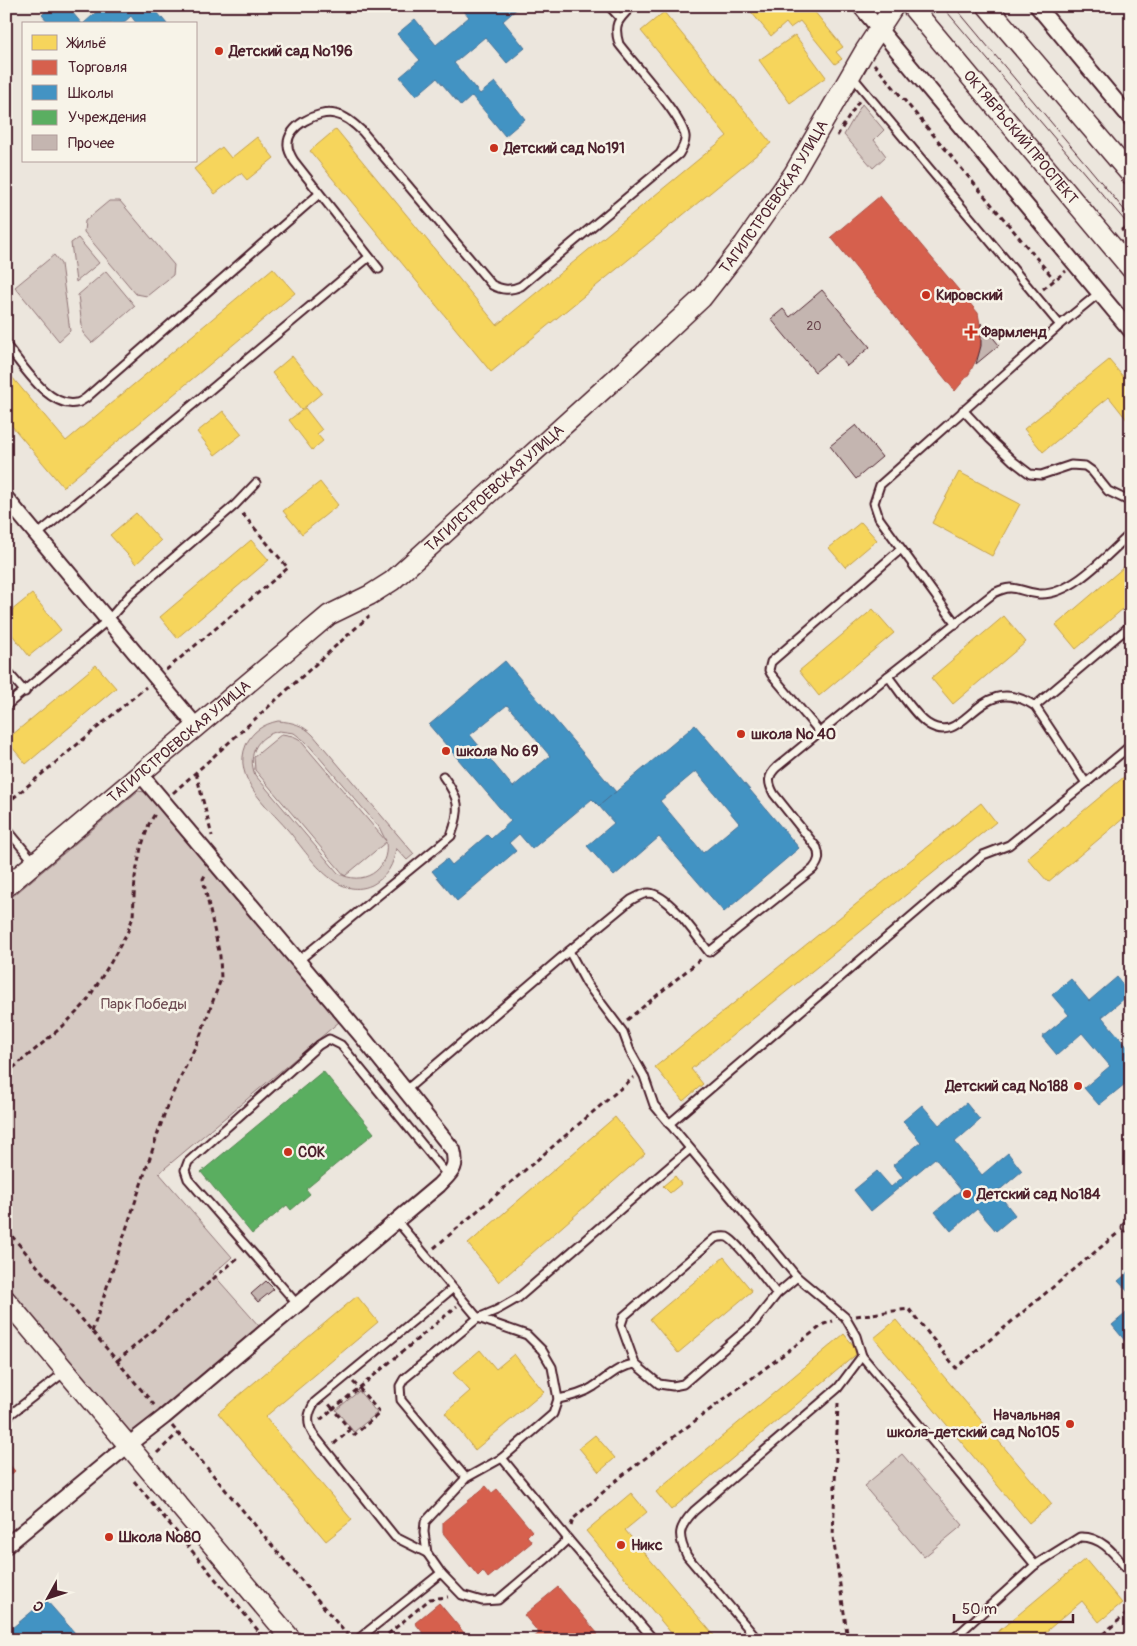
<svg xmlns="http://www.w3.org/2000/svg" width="1137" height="1646" font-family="Pangolin,sans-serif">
  <rect width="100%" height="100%" fill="#ece6dd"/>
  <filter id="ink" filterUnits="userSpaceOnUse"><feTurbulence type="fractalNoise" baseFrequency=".02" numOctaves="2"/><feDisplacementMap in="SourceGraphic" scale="10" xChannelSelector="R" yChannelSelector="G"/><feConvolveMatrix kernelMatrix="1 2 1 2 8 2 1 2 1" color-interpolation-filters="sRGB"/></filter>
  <g filter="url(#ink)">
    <g fill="#d5c9c2" stroke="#907476" fill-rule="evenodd">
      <path d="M 862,104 L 884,130 L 874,140 L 886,156 L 873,168 L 844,135 Z"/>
      <path d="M 109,201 L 120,201 L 174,265 L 173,275 L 147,296 L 136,294 L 84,232 L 85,221 Z"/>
      <path d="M 78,238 L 99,263 L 76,282 L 71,243 Z"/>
      <path d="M 54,255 L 61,264 L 70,331 L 59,341 L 15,287 Z"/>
      <path d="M 106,271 L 135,306 L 92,343 L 83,333 L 78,295 Z"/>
      <path d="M 278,721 C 293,722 303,725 313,735 L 414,854 L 407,860 L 396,848 C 394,864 387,877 372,885 C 335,902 307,852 287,829 C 267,806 232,778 246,745 C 252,731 264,724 278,721 ZM 279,731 L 294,733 L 306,742 L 379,827 L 386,841 L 299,739 L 293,736 L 282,734 L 254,757 L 255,770 L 345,876 L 386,842 C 390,871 362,887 338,873 L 255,775 C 247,754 257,736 279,731 Z"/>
      <path d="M 138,791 L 145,792 L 151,796 L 339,1022 L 159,1173 L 232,1257 L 213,1274 L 259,1326 L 139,1428 C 129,1435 124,1428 116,1421 L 6,1290 L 6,902 Z"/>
      <path d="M 359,1391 L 377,1413 L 354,1432 L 336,1410 Z"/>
      <path d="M 902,1454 L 963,1525 L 924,1557 L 864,1486 Z"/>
    </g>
    <g fill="#f6d55c" stroke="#c29e4d">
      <path d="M 810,6 L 843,47 L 836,52 L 842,59 L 835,64 L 800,21 L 790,28 L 786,23 L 771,36 L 747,7 Z"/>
      <path d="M 664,12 L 771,143 L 491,372 L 310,151 L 336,129 L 497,325 L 727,136 L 641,31 Z"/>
      <path d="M 795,35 L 826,77 L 790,103 L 759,60 Z"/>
      <path d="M 257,137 L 274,158 L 247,180 L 241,173 L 215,194 L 194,169 L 222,147 L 231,158 Z"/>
      <path d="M 273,268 L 295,293 L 63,487 L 6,419 L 6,370 L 66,441 Z"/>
      <path d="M 292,356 L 322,393 L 301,410 L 272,373 Z"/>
      <path d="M 1109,360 L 1131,386 L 1131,425 L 1109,397 L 1043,452 L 1024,429 Z"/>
      <path d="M 305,408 L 322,430 L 317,434 L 323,441 L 312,450 L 289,420 Z"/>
      <path d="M 223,411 L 242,434 L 215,455 L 197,432 Z"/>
      <path d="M 959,472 L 1020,504 L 992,556 L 932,523 Z"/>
      <path d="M 320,482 L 338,505 L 302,534 L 283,511 Z"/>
      <path d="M 136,513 L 161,541 L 136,564 L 110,535 Z"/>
      <path d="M 861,522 L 877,540 L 845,567 L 829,548 Z"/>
      <path d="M 251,540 L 269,560 L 177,638 L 160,617 Z"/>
      <path d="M 1131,561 L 1131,602 L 1076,649 L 1056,625 Z"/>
      <path d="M 32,594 L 61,630 L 29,656 L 6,627 L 6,615 Z"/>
      <path d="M 873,609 L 894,633 L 819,696 L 799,671 Z"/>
      <path d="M 1004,616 L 1026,642 L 953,704 L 931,678 Z"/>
      <path d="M 96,665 L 116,688 L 26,764 L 6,740 Z"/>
      <path d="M 1131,771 L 1131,812 L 1048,882 L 1027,858 Z"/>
      <path d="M 981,803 L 996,822 L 691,1069 L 703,1084 L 683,1101 L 655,1067 Z"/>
      <path d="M 615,1117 L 645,1154 L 499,1282 L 468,1244 Z"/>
      <path d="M 675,1176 L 681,1184 L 670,1193 L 663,1186 Z"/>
      <path d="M 724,1257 L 752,1291 L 678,1353 L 650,1319 Z"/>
      <path d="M 357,1296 L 378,1322 L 265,1417 L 352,1520 L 326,1541 L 218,1413 Z"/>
      <path d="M 896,1320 L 1052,1504 L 1029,1523 L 874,1338 Z"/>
      <path d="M 844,1334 L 859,1352 L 671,1510 L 656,1492 Z"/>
      <path d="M 480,1350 L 496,1369 L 514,1354 L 544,1392 L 475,1450 L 445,1413 L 470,1391 L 453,1373 Z"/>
      <path d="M 595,1435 L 615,1458 L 599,1472 L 579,1448 Z"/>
      <path d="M 631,1493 L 647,1512 L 625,1530 L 718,1640 L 677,1640 L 586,1531 Z"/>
      <path d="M 1085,1559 L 1122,1603 L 1099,1622 L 1082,1601 L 1036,1640 L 988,1640 Z"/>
    </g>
    <g fill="#d6604d" stroke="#ac4c43">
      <path d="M 880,196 L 978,313 L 982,335 L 979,354 L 969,374 L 955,391 L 831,237 Z"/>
      <path d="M 6,1461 L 15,1471 L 6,1479 Z"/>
      <path d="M 486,1486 L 492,1493 L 497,1489 L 532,1531 L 527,1536 L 532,1542 L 488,1578 L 483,1571 L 478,1576 L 443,1533 L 443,1522 Z"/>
      <path d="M 558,1587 L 598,1634 L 591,1640 L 531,1640 L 539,1633 L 524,1615 Z"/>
      <path d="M 439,1603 L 470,1640 L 429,1640 L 415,1623 Z"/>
    </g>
    <g fill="#4393c3" stroke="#457095" fill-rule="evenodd">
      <path d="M 51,6 L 67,6 L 82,24 L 50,24 L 42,15 Z"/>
      <path d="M 103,6 L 152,6 L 167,24 L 137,24 L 131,16 L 122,24 L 83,24 Z"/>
      <path d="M 460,6 L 520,6 L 503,21 L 525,48 L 507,63 L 485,37 L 454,63 L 480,94 L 495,82 L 525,119 L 505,136 L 472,96 L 461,106 L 437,78 L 416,96 L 400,77 L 420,60 L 397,34 L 415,19 L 436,45 L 469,17 Z"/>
      <path d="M 505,661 L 616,792 L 599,806 L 592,799 L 532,849 L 519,834 L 509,843 L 516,851 L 457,901 L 432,871 L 447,859 L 452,865 L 487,835 L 491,839 L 511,821 L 429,725 ZM 507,705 L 550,756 L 513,787 L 470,735 Z"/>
      <path d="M 695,725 L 799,848 L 724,912 L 659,837 L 614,876 L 587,846 L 614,823 L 599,806 ZM 696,771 L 739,823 L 703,853 L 660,801 Z"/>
      <path d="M 1117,977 L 1126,989 L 1131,985 L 1131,993 L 1102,1017 L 1129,1049 L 1131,1047 L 1131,1091 L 1125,1084 L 1099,1105 L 1084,1088 L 1110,1066 L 1082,1033 L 1057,1055 L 1042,1037 L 1069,1015 L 1052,995 L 1071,979 L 1089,1001 Z"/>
      <path d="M 966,1103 L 980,1120 L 955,1142 L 982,1175 L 1008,1153 L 1022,1171 L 997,1192 L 1015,1215 L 996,1231 L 977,1209 L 951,1231 L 935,1212 L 961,1190 L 935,1158 L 871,1211 L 854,1190 L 877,1171 L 891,1187 L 903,1177 L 893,1165 L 921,1142 L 903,1121 L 922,1105 L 939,1125 Z"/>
      <path d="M 1131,1270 L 1131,1295 L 1118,1281 Z"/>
      <path d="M 1131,1309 L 1131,1338 L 1126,1342 L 1112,1325 Z"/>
      <path d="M 46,1600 L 75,1633 L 67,1640 L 58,1640 L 53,1634 L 46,1640 L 6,1640 L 6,1633 Z"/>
    </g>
    <path fill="#5aae61" stroke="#558351" d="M 323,1071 L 374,1133 L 306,1189 L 310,1194 L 291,1210 L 287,1205 L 252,1234 L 201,1172 Z"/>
    <g fill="#c4b5b0" stroke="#4a1f2b">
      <path d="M 822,290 L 870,347 L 847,366 L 837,354 L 815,372 L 771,319 L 783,309 L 790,317 Z"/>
      <path d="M 981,323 L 999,345 L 976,364 L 981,346 Z"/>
      <path d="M 856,425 L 882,457 L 856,479 L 830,446 Z"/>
      <path d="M 266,1281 L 274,1289 L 258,1302 L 251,1294 Z"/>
    </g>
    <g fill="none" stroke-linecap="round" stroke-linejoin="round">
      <g stroke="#4a1f2b" stroke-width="11">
        <g id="lane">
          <path d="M 609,6 L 620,18"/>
          <path d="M 852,76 L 1060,325"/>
          <path d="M 379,269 L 294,161 C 291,156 288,151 288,146 C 286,126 318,110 335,114 C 346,116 354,124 362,131 L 492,285 C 502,290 510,291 521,286 L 679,154 C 682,149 686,142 685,136 C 682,116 634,64 619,44 C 613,24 618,20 632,6"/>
          <path d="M 6,345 C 22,364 48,408 76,403 C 79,403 83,400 86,398 L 319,194"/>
          <path d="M 963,410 L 990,439 L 1013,461 L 1030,474 L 1041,475 L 1071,465 L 1085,466 L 1092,471 L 1108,491 L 1131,502"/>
          <path d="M 37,535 L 369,257"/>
          <path d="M 956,624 L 879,518 L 874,503 L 880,485 L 1060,325 L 1099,293"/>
          <path d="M 6,670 L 25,692"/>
          <path d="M 6,706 L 108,620 L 130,595 L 235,505 L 256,483"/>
          <path d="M 1035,706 L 1131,625"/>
          <path d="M 819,731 L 771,674 L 769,670 L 771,662 L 901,549"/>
          <path d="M 1086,783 L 1035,706 C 977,669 967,749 928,724 C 916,717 897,688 888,676 L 994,593 C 1015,582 1018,592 1039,594 C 1072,596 1108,554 1131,533"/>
          <path d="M 6,828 L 34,862"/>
          <path d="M 569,951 L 587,984 L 623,1032 L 630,1051 L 644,1076 L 654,1105 L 797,1277 L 845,1317 L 856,1336 L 862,1356 L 1035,1565"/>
          <path d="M 298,961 L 451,836 C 461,809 460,799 443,776"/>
          <path d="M 406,1090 L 569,951 L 631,900 C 637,897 643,893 649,893 C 670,895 696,936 709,952 L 813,869 C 819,862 820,857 817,848 L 774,794 C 768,783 767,776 777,767 L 888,676"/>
          <path d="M 669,1124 L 983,855 L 1009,845 L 1086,783 L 1131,745"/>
          <path d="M 397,1221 L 478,1318 L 497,1310 L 518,1298 L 690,1149"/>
          <path d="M 1126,1227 L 1131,1223"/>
          <path d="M 777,1294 C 768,1283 737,1241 727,1237 C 723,1236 719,1237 715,1238 L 624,1316 L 621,1325 L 635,1364 L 659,1384 L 673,1386 L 683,1384 L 754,1323 L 777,1294 L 797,1277"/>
          <path d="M 298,1305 L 188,1179 L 185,1170 L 188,1162 L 319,1045 L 329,1039 L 341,1045 L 448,1176"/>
          <path d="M 558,1399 C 569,1397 583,1394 593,1387 C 607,1378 618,1366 635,1364"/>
          <path d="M 6,1416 L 7,1417 L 66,1371"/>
          <path d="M 502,1458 L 568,1539 L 654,1640"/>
          <path d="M 466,1478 L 401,1400 L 400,1386 L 404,1379 L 478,1318 L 527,1335 L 542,1350 L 552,1367 L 558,1399 L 553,1414 L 502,1458 L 466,1478 L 425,1522 L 424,1532 L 427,1553 L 441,1573 L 462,1595 L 482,1601 L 498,1600 L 551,1555 L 568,1539"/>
          <path d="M 427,1553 L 395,1537 L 313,1434 C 306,1422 308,1413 315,1402 L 452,1289"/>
          <path d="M 357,1640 L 441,1573"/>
          <path d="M 758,1640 L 687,1556 C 677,1535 678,1528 694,1511 L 838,1388 L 862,1356"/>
          <path d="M 952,1640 L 1035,1565 L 1080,1537 C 1104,1536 1117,1558 1131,1574"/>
          <path d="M 1126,1640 L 1131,1635"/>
        </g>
      </g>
      <g stroke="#4a1f2b" stroke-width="18">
        <g id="street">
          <path d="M 860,6 L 1131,331"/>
          <path d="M 1037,6 L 1131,119"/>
          <path d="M 6,498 L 197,727"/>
          <path d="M 6,1546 L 128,1445 L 164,1417 L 439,1185 C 451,1172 458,1168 453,1150 L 364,1039 L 141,775"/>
        </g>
      </g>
      <g stroke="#4a1f2b" stroke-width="22">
        <g id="secondary">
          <path id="s1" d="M 911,6 L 1131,269"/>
          <path d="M 987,6 L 1131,175"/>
          <path id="s2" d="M 6,887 L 329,615 L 370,595 L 392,581 L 627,368 L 702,298 L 744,244 L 794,173 L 864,52 L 894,6"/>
          <path d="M 6,1300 L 292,1640"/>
        </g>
      </g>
      <g stroke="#4a1f2b" stroke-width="3" stroke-dasharray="5 4" stroke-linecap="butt">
        <path d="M 874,64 L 1054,279"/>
        <path d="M 837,136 L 859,101"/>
        <path d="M 1121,231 L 1131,224"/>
        <path d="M 1043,289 L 1066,271"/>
        <path d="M 166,670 L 288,568 L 241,512"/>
        <path d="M 196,773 L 212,836"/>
        <path d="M 173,793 L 369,616"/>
        <path d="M 6,804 L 146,687"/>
        <path d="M 627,1020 L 701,959"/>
        <path d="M 6,1074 L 63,1026 L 85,1004 L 111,962 L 128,931 L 133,917 L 135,877 L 141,848 L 149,824 L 156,812"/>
        <path d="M 6,1229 L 155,1406"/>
        <path d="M 434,1248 L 634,1077"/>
        <path d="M 856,1316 L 909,1309 L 956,1368 L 1119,1232"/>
        <path d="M 92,1332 L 168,1103 L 199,1039 L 221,979 L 220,956 L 203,879 L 206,873"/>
        <path d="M 117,1361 L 240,1256"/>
        <path d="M 353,1382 L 359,1388 L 457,1306"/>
        <path d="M 359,1388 L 380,1413 L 354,1435 L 333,1409 Z"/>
        <path d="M 838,1403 L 833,1537 L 848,1640"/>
        <path d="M 320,1420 L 333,1409 L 329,1404"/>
        <path d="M 172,1426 L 348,1636"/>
        <path d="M 334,1444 L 350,1430"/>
        <path d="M 157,1453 L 178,1433"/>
        <path d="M 134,1481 L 266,1640"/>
        <path d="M 571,1526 L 573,1519 L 619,1478 L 824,1324 L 833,1321"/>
        <path d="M 381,1640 L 430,1599 L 448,1597"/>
        <path d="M 1096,1640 L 1131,1610"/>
      </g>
      <use href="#lane" stroke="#f7f3e8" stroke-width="7"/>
      <use href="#street" stroke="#f7f3e8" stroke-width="14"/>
      <use href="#secondary" stroke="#f7f3e8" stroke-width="19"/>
      <g stroke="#4a1f2b" stroke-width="1">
        <path d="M 942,6 L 1131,228"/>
        <path d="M 954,6 L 1131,218"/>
      </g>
    </g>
  </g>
  <g fill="#c8321e" stroke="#f7f3e8" stroke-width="2">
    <circle cx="219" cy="51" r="5"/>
    <circle cx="494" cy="148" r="5"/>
    <circle cx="926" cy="295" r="5"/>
    <path d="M968.5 324.5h5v5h5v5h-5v5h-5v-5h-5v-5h5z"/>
    <circle cx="741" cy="734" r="5"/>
    <circle cx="446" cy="751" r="5"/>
    <circle cx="1078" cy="1086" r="5"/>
    <circle cx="288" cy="1152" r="5"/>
    <circle cx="967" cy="1194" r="5"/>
    <circle cx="1070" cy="1424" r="5"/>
    <circle cx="109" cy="1537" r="5"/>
    <circle cx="621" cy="1545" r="5"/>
  </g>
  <g text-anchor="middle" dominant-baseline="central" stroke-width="5" stroke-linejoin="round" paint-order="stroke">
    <g font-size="12" fill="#68444c">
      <text x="814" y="326">20</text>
    </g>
    <g font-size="15" font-weight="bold" fill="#4a1f2b" stroke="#f7f3e8" text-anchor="start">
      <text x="229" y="51">Детский сад №196</text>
      <text x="504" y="148">Детский сад №191</text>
      <text x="936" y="295">Кировский</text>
      <text x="981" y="332">Фармленд</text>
      <text x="751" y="734">школа № 40</text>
      <text x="456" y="751">школа № 69</text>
      <text x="1068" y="1086" text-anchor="end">Детский сад №188</text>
      <text x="298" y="1152">СОК</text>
      <text x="977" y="1194">Детский сад №184</text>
      <text x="1060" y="1415" text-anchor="end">Начальная<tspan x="1060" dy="17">школа-детский сад №105</tspan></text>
      <text x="119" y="1537">Школа №80</text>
      <text x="631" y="1545">Никс</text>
    </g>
    <g font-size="15" fill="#4a1f2b" stroke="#f7f3e8">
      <text stroke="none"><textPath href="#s1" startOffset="171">ОКТЯБРЬСКИЙ ПРОСПЕКТ</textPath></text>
      <text stroke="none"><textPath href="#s2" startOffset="1038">ТАГИЛСТРОЕВСКАЯ УЛИЦА</textPath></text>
      <text stroke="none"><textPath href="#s2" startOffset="632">ТАГИЛСТРОЕВСКАЯ УЛИЦА</textPath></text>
      <text stroke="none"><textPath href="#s2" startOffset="226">ТАГИЛСТРОЕВСКАЯ УЛИЦА</textPath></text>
    </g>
    <g font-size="15" fill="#6d4a51" stroke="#f7f3e8">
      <text x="144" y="1004">Парк Победы</text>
    </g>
  </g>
  <rect width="1137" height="1646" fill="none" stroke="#f7f3e8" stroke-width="25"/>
  <rect x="12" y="12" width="1112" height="1621" fill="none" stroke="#4a1f2b" stroke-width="2" filter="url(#ink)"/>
  <rect x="22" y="22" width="175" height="140" fill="#f7f3e8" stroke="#b29e9c"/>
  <rect x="32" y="35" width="25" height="15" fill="#f6d55c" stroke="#b29e9c"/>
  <text x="68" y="48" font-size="15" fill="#4a1f2b">Жильё</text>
  <rect x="32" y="60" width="25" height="15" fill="#d6604d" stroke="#b29e9c"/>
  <text x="68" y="72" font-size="15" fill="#4a1f2b">Торговля</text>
  <rect x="32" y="85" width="25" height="15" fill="#4393c3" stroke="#b29e9c"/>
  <text x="68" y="98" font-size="15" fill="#4a1f2b">Школы</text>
  <rect x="32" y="110" width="25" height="15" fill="#5aae61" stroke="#b29e9c"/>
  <text x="68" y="122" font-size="15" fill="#4a1f2b">Учреждения</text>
  <rect x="32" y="135" width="25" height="15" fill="#c4b5b0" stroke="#b29e9c"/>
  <text x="68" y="148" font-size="15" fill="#4a1f2b">Прочее</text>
  <g transform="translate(48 1598) rotate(230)" stroke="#f7f3e8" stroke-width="4" paint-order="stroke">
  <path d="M0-4L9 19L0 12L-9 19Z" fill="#4a1f2b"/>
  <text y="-8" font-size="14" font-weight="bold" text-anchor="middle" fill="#4a1f2b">С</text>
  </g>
  <path d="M954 1614v8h119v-8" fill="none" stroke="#4a1f2b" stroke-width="2.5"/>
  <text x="962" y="1614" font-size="15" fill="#4a1f2b" stroke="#f7f3e8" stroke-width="4" paint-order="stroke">50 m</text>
</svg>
